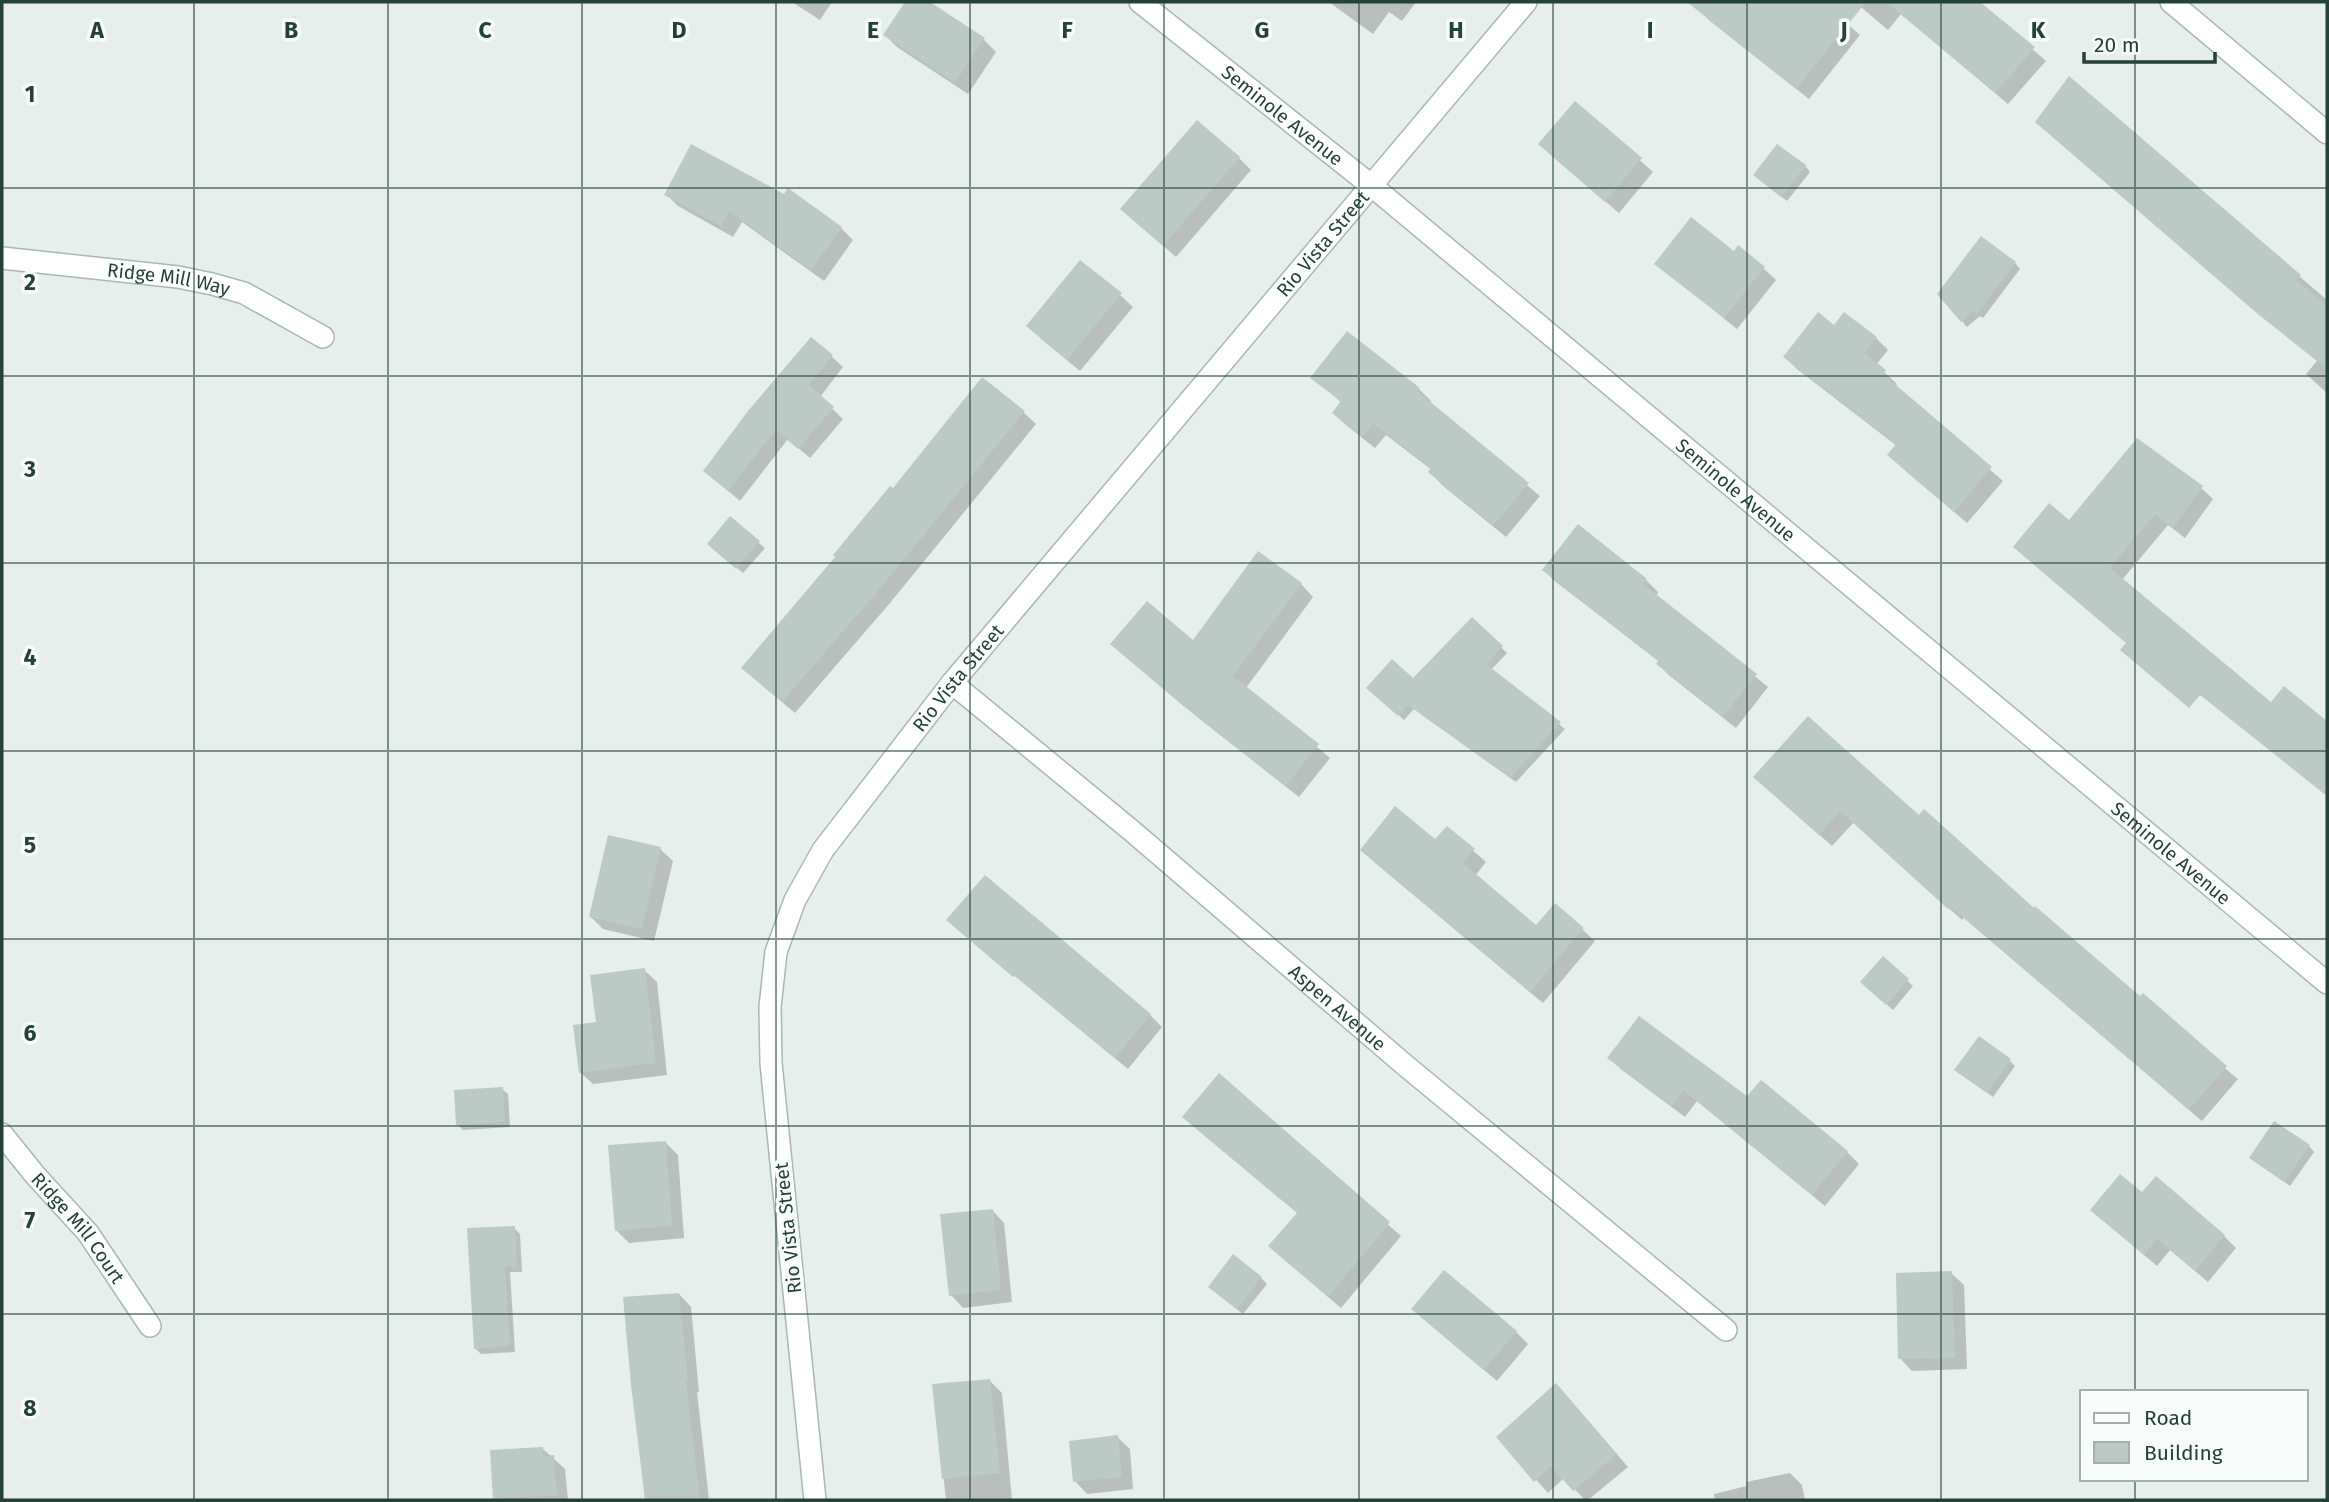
<svg xmlns="http://www.w3.org/2000/svg" width="2329" height="1502" font-family="'Fira Sans',sans-serif">
  <rect width="100%" height="100%" fill="#e6efeb"/>
  <g fill="#0003">
    <path d="M 792,2 L 832,2 L 820,20 Z"/>
    <path d="M 907,2 L 927,2 L 984,40 L 996,52 L 968,94 L 897,47 L 885,35 Z"/>
    <path d="M 1329,2 L 1416,2 L 1402,21 L 1389,12 L 1373,34 Z"/>
    <path d="M 1706,2 L 1822,2 L 1860,35 L 1809,99 L 1710,21 L 1699,10 Z"/>
    <path d="M 1855,2 L 1977,2 L 2046,61 L 2008,104 L 1901,14 L 1888,30 Z"/>
    <path d="M 2069,79 L 2327,300 L 2327,393 L 2306,374 L 2317,361 Z"/>
    <path d="M 1575,103 L 1653,172 L 1619,213 L 1552,156 Z"/>
    <path d="M 1239,158 L 1251,170 L 1176,257 L 1135,221 Z"/>
    <path d="M 1805,166 L 1810,172 L 1787,201 L 1761,181 Z"/>
    <path d="M 666,194 L 841,228 L 853,240 L 824,281 L 742,222 L 733,237 L 678,206 Z"/>
    <path d="M 1734,253 L 1763,268 L 1776,280 L 1737,329 L 1657,264 Z"/>
    <path d="M 2015,263 L 2020,269 L 1983,318 L 1980,316 L 1967,327 L 1962,321 Z"/>
    <path d="M 1120,295 L 1133,307 L 1080,371 L 1040,338 Z"/>
    <path d="M 1835,327 L 1876,338 L 1888,350 L 1876,365 L 1897,384 L 1895,387 L 2003,481 L 1967,523 L 1901,467 L 1897,446 L 1797,369 L 1785,357 Z"/>
    <path d="M 831,356 L 843,367 L 820,397 L 843,419 L 810,458 L 788,439 L 740,501 L 705,471 Z"/>
    <path d="M 1312,377 L 1419,389 L 1431,401 L 1429,404 L 1540,496 L 1506,537 L 1442,485 L 1430,472 L 1432,470 L 1386,435 L 1375,448 L 1346,425 L 1334,413 L 1342,403 Z"/>
    <path d="M 1023,412 L 1036,424 L 890,603 L 795,713 L 756,680 L 837,557 L 893,490 Z"/>
    <path d="M 2201,488 L 2213,499 L 2185,538 L 2168,525 L 2122,580 L 2128,643 L 2069,522 Z"/>
    <path d="M 730,519 L 765,548 L 743,573 L 715,549 Z"/>
    <path d="M 1259,553 L 1301,584 L 1313,597 L 1246,688 L 1330,758 L 1299,797 L 1196,716 L 1125,656 L 1193,642 Z"/>
    <path d="M 1544,570 L 1646,580 L 1658,592 L 1656,596 L 1768,687 L 1736,728 L 1670,676 L 1658,664 L 1660,662 L 1556,582 Z"/>
    <path d="M 1472,619 L 1507,653 L 1491,670 L 1565,729 L 1516,782 L 1414,709 L 1404,720 L 1369,687 L 1413,680 Z"/>
    <path d="M 2284,689 L 2327,723 L 2327,796 L 2215,705 L 2271,705 Z"/>
    <path d="M 1768,789 L 1919,817 L 2238,1079 L 2202,1121 L 1964,918 L 1962,920 L 1854,822 L 1832,846 Z"/>
    <path d="M 1447,828 L 1486,862 L 1475,876 L 1536,928 L 1555,905 L 1595,941 L 1543,1003 L 1374,862 L 1435,842 Z"/>
    <path d="M 660,849 L 673,861 L 654,941 L 603,929 L 591,917 Z"/>
    <path d="M 961,932 L 1150,1015 L 1162,1027 L 1128,1069 Z"/>
    <path d="M 1883,959 L 1913,986 L 1893,1010 L 1862,982 Z"/>
    <path d="M 644,970 L 657,982 L 667,1075 L 593,1084 L 580,1072 Z"/>
    <path d="M 1609,1058 L 1748,1099 L 1847,1152 L 1859,1164 L 1825,1206 L 1697,1101 L 1685,1117 L 1622,1070 Z"/>
    <path d="M 2009,1060 L 2015,1066 L 1993,1097 L 1956,1070 Z"/>
    <path d="M 1219,1076 L 1401,1236 L 1341,1308 L 1283,1258 L 1298,1214 Z"/>
    <path d="M 502,1089 L 508,1094 L 510,1127 L 463,1130 L 457,1124 Z"/>
    <path d="M 665,1142 L 678,1155 L 684,1238 L 629,1243 L 616,1230 Z"/>
    <path d="M 2309,1146 L 2314,1152 L 2290,1186 L 2252,1158 Z"/>
    <path d="M 2142,1195 L 2224,1236 L 2236,1248 L 2208,1282 L 2170,1250 L 2157,1266 L 2092,1210 Z"/>
    <path d="M 992,1210 L 1004,1223 L 1012,1302 L 963,1308 L 951,1295 Z"/>
    <path d="M 514,1228 L 520,1234 L 522,1272 L 510,1272 L 515,1352 L 481,1354 L 475,1348 Z"/>
    <path d="M 1951,1273 L 1964,1285 L 1967,1369 L 1912,1371 L 1900,1358 Z"/>
    <path d="M 1261,1278 L 1267,1284 L 1243,1314 L 1216,1293 Z"/>
    <path d="M 679,1294 L 691,1307 L 699,1392 L 697,1392 L 709,1500 L 647,1500 L 633,1385 Z"/>
    <path d="M 1426,1321 L 1516,1332 L 1528,1344 L 1497,1381 Z"/>
    <path d="M 989,1380 L 1002,1393 L 1012,1500 L 946,1500 L 934,1385 Z"/>
    <path d="M 1568,1398 L 1628,1467 L 1588,1500 L 1585,1500 L 1564,1478 L 1548,1493 L 1498,1437 Z"/>
    <path d="M 1117,1437 L 1130,1449 L 1133,1489 L 1087,1494 L 1075,1481 Z"/>
    <path d="M 542,1448 L 565,1469 L 568,1500 L 497,1500 L 495,1498 Z"/>
    <path d="M 1790,1473 L 1802,1485 L 1805,1500 L 1715,1500 L 1714,1494 L 1747,1486 L 1746,1482 Z"/>
  </g>
  <g fill="#bbcac4">
    <path d="M 905,2 L 930,2 L 985,38 L 955,83 L 883,35 Z"/>
    <path d="M 1687,2 L 1866,2 L 1796,89 Z"/>
    <path d="M 1886,2 L 1980,2 L 2035,47 L 1995,93 Z"/>
    <path d="M 2069,76 L 2301,275 L 2296,280 L 2327,306 L 2327,369 L 2259,315 L 2035,122 Z"/>
    <path d="M 1575,101 L 1642,158 L 1605,202 L 1538,144 Z"/>
    <path d="M 1197,120 L 1240,157 L 1163,246 L 1120,209 Z"/>
    <path d="M 691,144 L 784,194 L 788,188 L 842,227 L 811,270 L 729,211 L 721,226 L 664,195 Z"/>
    <path d="M 1777,144 L 1806,165 L 1781,197 L 1753,175 Z"/>
    <path d="M 1691,217 L 1734,251 L 1738,245 L 1765,267 L 1724,318 L 1654,264 Z"/>
    <path d="M 1981,236 L 2016,262 L 1977,314 L 1973,311 L 1961,322 L 1937,294 Z"/>
    <path d="M 1080,260 L 1122,293 L 1067,360 L 1026,326 Z"/>
    <path d="M 1818,312 L 1834,325 L 1844,312 L 1877,337 L 1864,353 L 1886,370 L 1883,374 L 1992,467 L 1954,512 L 1887,455 L 1896,444 L 1783,357 Z"/>
    <path d="M 1347,331 L 1420,388 L 1417,391 L 1529,483 L 1493,526 L 1428,472 L 1431,468 L 1373,424 L 1362,437 L 1332,413 L 1341,401 L 1310,378 Z"/>
    <path d="M 811,337 L 833,355 L 809,385 L 834,407 L 798,449 L 776,430 L 728,491 L 703,471 L 748,411 Z"/>
    <path d="M 982,377 L 1025,411 L 878,591 L 782,702 L 741,668 L 835,557 L 833,555 L 890,486 L 893,488 Z"/>
    <path d="M 2137,438 L 2203,486 L 2173,528 L 2155,514 L 2110,568 L 2271,702 L 2284,686 L 2327,721 L 2327,796 L 2200,695 L 2189,708 L 2120,650 L 2126,643 L 2013,547 L 2049,503 L 2069,520 Z"/>
    <path d="M 730,516 L 760,541 L 736,569 L 707,544 Z"/>
    <path d="M 1578,524 L 1647,579 L 1643,584 L 1757,674 L 1723,717 L 1656,664 L 1658,661 L 1542,570 Z"/>
    <path d="M 1258,551 L 1302,583 L 1233,676 L 1319,744 L 1286,786 L 1181,704 L 1110,644 L 1147,601 L 1193,640 Z"/>
    <path d="M 1472,617 L 1503,646 L 1486,664 L 1561,722 L 1510,778 L 1408,705 L 1398,716 L 1366,688 L 1392,659 L 1413,678 Z"/>
    <path d="M 1808,716 L 1919,815 L 1924,809 L 2034,908 L 2035,906 L 2140,996 L 2143,993 L 2227,1066 L 2189,1110 L 1951,907 L 1948,909 L 1840,811 L 1819,835 L 1753,777 Z"/>
    <path d="M 1395,806 L 1435,839 L 1447,826 L 1475,849 L 1463,863 L 1536,925 L 1555,903 L 1584,928 L 1530,992 L 1360,850 Z"/>
    <path d="M 608,835 L 661,847 L 642,929 L 589,917 Z"/>
    <path d="M 985,875 L 1151,1014 L 1115,1058 L 1015,976 L 1013,977 L 946,920 Z"/>
    <path d="M 1883,956 L 1909,979 L 1886,1005 L 1860,982 Z"/>
    <path d="M 645,968 L 656,1063 L 579,1073 L 573,1025 L 596,1022 L 590,975 Z"/>
    <path d="M 1639,1016 L 1747,1096 L 1761,1080 L 1848,1151 L 1812,1195 L 1683,1090 L 1672,1106 L 1607,1058 Z"/>
    <path d="M 1979,1036 L 2011,1059 L 1987,1093 L 1954,1070 Z"/>
    <path d="M 1219,1073 L 1390,1222 L 1328,1297 L 1268,1246 L 1297,1213 L 1182,1117 Z"/>
    <path d="M 503,1087 L 505,1122 L 456,1125 L 454,1090 Z"/>
    <path d="M 2274,1121 L 2310,1145 L 2284,1182 L 2249,1158 Z"/>
    <path d="M 666,1141 L 672,1226 L 615,1231 L 608,1145 Z"/>
    <path d="M 2120,1174 L 2142,1192 L 2156,1176 L 2225,1235 L 2195,1271 L 2157,1239 L 2144,1255 L 2090,1210 Z"/>
    <path d="M 993,1209 L 1001,1290 L 949,1296 L 940,1214 Z"/>
    <path d="M 515,1226 L 517,1267 L 505,1267 L 510,1346 L 474,1349 L 467,1228 Z"/>
    <path d="M 1233,1254 L 1262,1277 L 1237,1309 L 1208,1287 Z"/>
    <path d="M 1444,1270 L 1517,1331 L 1484,1370 L 1411,1309 Z"/>
    <path d="M 1952,1271 L 1955,1358 L 1898,1359 L 1896,1273 Z"/>
    <path d="M 679,1293 L 688,1380 L 686,1380 L 700,1500 L 645,1500 L 631,1385 L 623,1297 Z"/>
    <path d="M 990,1379 L 1000,1473 L 942,1479 L 932,1384 Z"/>
    <path d="M 1556,1383 L 1617,1454 L 1573,1491 L 1551,1466 L 1534,1482 L 1496,1437 Z"/>
    <path d="M 1118,1435 L 1122,1477 L 1073,1482 L 1069,1441 Z"/>
    <path d="M 543,1447 L 543,1456 L 554,1455 L 557,1495 L 493,1499 L 490,1450 Z"/>
  </g>
  <g fill="none" stroke-linecap="round" stroke-linejoin="round">
    <g stroke="#a8b8b2" stroke-width="24">
      <g id="street">
        <path id="s1" d="M 1140,2 L 1372,186 L 2327,983"/>
        <path d="M 2171,2 L 2327,133"/>
        <path id="s2" d="M 2,258 L 178,277 L 212,284 L 244,293 L 323,337"/>
        <path id="s3" d="M 952,683 L 1132,831 L 1406,1066 L 1726,1330"/>
        <path id="s4" d="M 2,1134 L 35,1175 L 88,1233 L 150,1326"/>
        <path id="s5" d="M 815,1500 L 771,1063 L 770,1007 L 776,952 L 795,900 L 823,850 L 952,683 L 1526,2"/>
      </g>
    </g>
    <use href="#street" stroke="#fff" stroke-width="21"/>
  </g>
  <path fill="none" stroke="#24423a" stroke-width="2" stroke-opacity="0.55" d="M 194,2 L 194,1500M 388,2 L 388,1500M 582,2 L 582,1500M 776,2 L 776,1500M 970,2 L 970,1500M 1164,2 L 1164,1500M 1359,2 L 1359,1500M 1553,2 L 1553,1500M 1747,2 L 1747,1500M 1941,2 L 1941,1500M 2135,2 L 2135,1392M 2,188 L 2327,188M 2,376 L 2327,376M 2,563 L 2327,563M 2,751 L 2327,751M 2,939 L 2327,939M 2,1126 L 2327,1126M 2,1314 L 2327,1314M 2135,1479 L 2135,1500"/>
  <g text-anchor="middle" dominant-baseline="central" stroke-width="7" stroke-linejoin="round" paint-order="stroke">
    <g font-size="19" fill="#24423a" stroke="#f7fbf9">
      <text stroke="none"><textPath href="#s1" startOffset="182">Seminole Avenue</textPath></text>
      <text stroke="none"><textPath href="#s5" startOffset="1449">Rio Vista Street</textPath></text>
      <text stroke="none"><textPath href="#s2" startOffset="168">Ridge Mill Way</textPath></text>
      <text stroke="none"><textPath href="#s1" startOffset="770">Seminole Avenue</textPath></text>
      <text stroke="none"><textPath href="#s5" startOffset="882">Rio Vista Street</textPath></text>
      <text stroke="none"><textPath href="#s1" startOffset="1337">Seminole Avenue</textPath></text>
      <text stroke="none"><textPath href="#s3" startOffset="504">Aspen Avenue</textPath></text>
      <text transform="translate(788 1228) rotate(-96)">Rio Vista Street</text>
      <text stroke="none"><textPath href="#s4" startOffset="121">Ridge Mill Court</textPath></text>
    </g>
  </g>
  <g font-size="23" text-anchor="middle" font-weight="bold" fill="#24423a" stroke="#f7fbf9" stroke-width="7" stroke-linejoin="round" paint-order="stroke">
    <text x="97" y="38">A</text>
    <text x="291" y="38">B</text>
    <text x="485" y="38">C</text>
    <text x="679" y="38">D</text>
    <text x="873" y="38">E</text>
    <text x="1067" y="38">F</text>
    <text x="1262" y="38">G</text>
    <text x="1456" y="38">H</text>
    <text x="1650" y="38">I</text>
    <text x="1844" y="38">J</text>
    <text x="2038" y="38">K</text>
    <text x="30" y="102">1</text>
    <text x="30" y="290">2</text>
    <text x="30" y="477">3</text>
    <text x="30" y="665">4</text>
    <text x="30" y="853">5</text>
    <text x="30" y="1041">6</text>
    <text x="30" y="1228">7</text>
    <text x="30" y="1416">8</text>
  </g>
  <rect width="2329" height="1502" fill="none" stroke="#24423a" stroke-width="7"/>
  <rect x="2080" y="1390" width="228" height="91" fill="#f7fbf9" stroke="#a3b1ad" stroke-width="2"/>
  <rect x="2094" y="1413" width="35" height="10" fill="#ffffff" stroke="#a3b1ad" stroke-width="2"/>
  <text x="2144" y="1425" font-size="21" fill="#24423a">Road</text>
  <rect x="2094" y="1442" width="35" height="21" fill="#bbcac4" stroke="#a3b1ad" stroke-width="2"/>
  <text x="2144" y="1460" font-size="21" fill="#24423a">Building</text>
  <path d="M2084 52v10h131v-10" fill="none" stroke="#24423a" stroke-width="3.5"/>
  <text x="2094" y="52" font-size="21" fill="#24423a" stroke="#f7fbf9" stroke-width="5" paint-order="stroke">20 m</text>
</svg>
